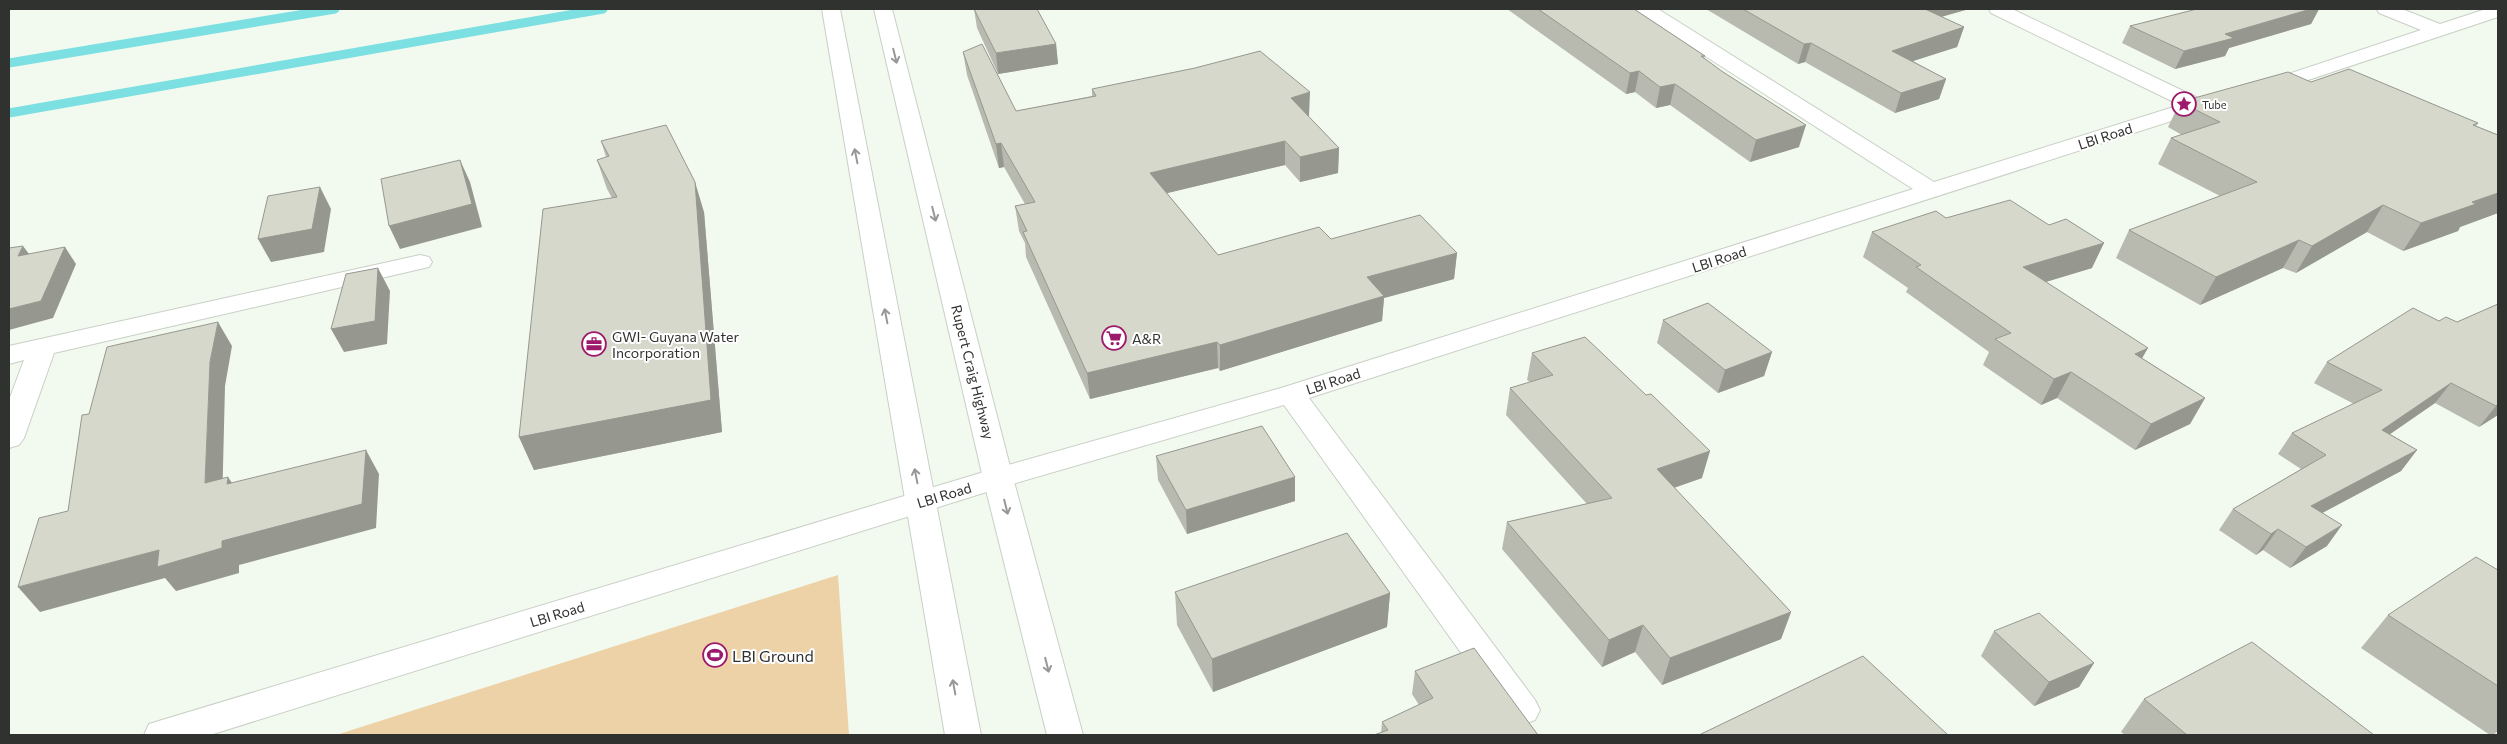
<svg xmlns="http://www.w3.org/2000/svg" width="2507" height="744" font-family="Commissioner,sans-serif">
  <rect width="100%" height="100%" fill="#f2faef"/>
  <path fill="#edd1a7" d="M 838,575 L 849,735 L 336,735 Z"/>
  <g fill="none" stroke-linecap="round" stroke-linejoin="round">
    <g stroke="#7cdfe1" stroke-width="9">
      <path d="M 9,63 L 335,9"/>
      <path d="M 9,113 L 603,9"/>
    </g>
    <g stroke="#c8d0c6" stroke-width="2">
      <g id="minor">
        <path d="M 1636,9 L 1658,9 L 1934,182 L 2180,105 L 1991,13 L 1989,9 L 2012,9 L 2200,99 L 2211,96 L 2218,98 L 2222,102 L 2218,106 L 1309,398 L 1535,700 L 1540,710 L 1535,720 L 1522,725 L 1509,720 L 1284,405 L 1009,485 L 210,735 L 144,735 L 149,724 L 162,720 L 987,471 L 1281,388 L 1913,189 L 1638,13 Z"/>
        <path d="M 2377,9 L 2402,9 L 2440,24 L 2486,9 L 2498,9 L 2498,17 L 2272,92 L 2265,94 L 2258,92 L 2255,88 L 2258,84 L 2421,30 L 2379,13 Z"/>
        <path d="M 420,255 L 429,257 L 432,262 L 429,267 L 54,353 L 24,438 L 19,445 L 9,448 L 9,400 L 24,360 L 9,364 L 9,346 Z"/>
      </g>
    </g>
    <g stroke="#c8d0c6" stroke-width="2">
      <g id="primary">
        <path d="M 822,9 L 840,9 L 981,735 L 945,735 Z"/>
        <path d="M 874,9 L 892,9 L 1013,478 L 1083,735 L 1047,735 L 983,478 Z"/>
      </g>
    </g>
    <use href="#minor" fill="#fff" fill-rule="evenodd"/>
    <use href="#primary" fill="#fff" fill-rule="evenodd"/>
  </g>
  <g fill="#b9baaf">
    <path d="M 974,9 L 1056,44 L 1058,64 L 998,74 L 977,28 Z"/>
    <path d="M 1507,9 L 1634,9 L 1705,56 L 1704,58 L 1799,147 L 1750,162 L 1670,105 L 1656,108 L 1635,92 L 1626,94 Z"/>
    <path d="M 1706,9 L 1969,9 L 1941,17 L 1964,27 L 1957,47 L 1913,61 L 1946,79 L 1939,99 L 1895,113 L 1805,62 L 1798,64 Z"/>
    <path d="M 2197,9 L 2319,9 L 2311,24 L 2229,48 L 2225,56 L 2175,69 L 2122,43 L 2130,26 Z"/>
    <path d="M 963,52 L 1016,111 L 1092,96 L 1092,89 L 1309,116 L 1308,116 L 1339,148 L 1338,173 L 1300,182 L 1285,165 L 1167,193 L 1218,255 L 1331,239 L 1457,253 L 1454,279 L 1384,298 L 1382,321 L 1220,371 L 1218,368 L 1090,399 L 1026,257 L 1025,243 L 1019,231 L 1015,206 L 1025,204 L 1004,167 L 999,168 L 967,75 Z"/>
    <path d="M 2311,82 L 2478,123 L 2476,126 L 2498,135 L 2498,213 L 2460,227 L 2458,231 L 2403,251 L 2367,232 L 2296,273 L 2283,268 L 2200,305 L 2116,258 L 2129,230 L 2220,196 L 2158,164 L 2171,138 L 2182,135 L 2168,127 L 2180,102 Z"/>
    <path d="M 601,141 L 704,212 L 722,432 L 534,470 L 519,437 L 612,198 L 607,189 L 597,160 L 606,157 Z"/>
    <path d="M 1946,218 L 2092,268 L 2046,282 L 2142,358 L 2205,398 L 2190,424 L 2135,450 L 2057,398 L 2041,405 L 1983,365 L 1989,352 L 1906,292 L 1908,288 L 1863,257 L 1872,232 Z"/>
    <path d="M 2498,304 L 2498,415 L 2479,427 L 2435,403 L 2390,434 L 2417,450 L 2401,471 L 2322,513 L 2327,546 L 2290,568 L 2263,550 L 2256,555 L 2219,530 L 2233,509 L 2301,469 L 2278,454 L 2292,433 L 2354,404 L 2314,383 L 2327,362 L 2439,321 L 2457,322 Z"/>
    <path d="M 1663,320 L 1772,352 L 1764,376 L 1718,393 L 1657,343 Z"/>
    <path d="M 1532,353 L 1702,478 L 1674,488 L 1791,612 L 1781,639 L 1662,685 L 1635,652 L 1602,667 L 1502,549 L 1507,522 L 1587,504 L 1506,415 L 1510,388 L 1530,382 L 1527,380 Z"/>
    <path d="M 1156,456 L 1295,477 L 1295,501 L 1187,534 L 1158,480 Z"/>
    <path d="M 2498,570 L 2498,731 L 2493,735 L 2490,735 L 2361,648 L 2388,615 Z"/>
    <path d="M 1175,592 L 1390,593 L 1387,627 L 1213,692 L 1177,625 Z"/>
    <path d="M 1994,631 L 2094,663 L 2079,687 L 2034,706 L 1981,656 Z"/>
    <path d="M 1415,671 L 1538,735 L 1381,733 L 1382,722 L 1419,705 L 1412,694 Z"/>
    <path d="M 2144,699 L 2374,735 L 2125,735 L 2121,732 Z"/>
  </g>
  <g fill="#96978f">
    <path d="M 1917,9 L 1969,9 L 1912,25 Z"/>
    <path d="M 2311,9 L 2319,9 L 2311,24 L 2229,48 L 2225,56 L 2175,69 L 2184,51 L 2225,34 Z"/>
    <path d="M 1964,27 L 1957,47 L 1885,70 L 1892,51 Z"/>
    <path d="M 1811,43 L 1805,62 L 1798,64 L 1804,44 Z"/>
    <path d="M 1056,44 L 1058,64 L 998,74 L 996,53 Z"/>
    <path d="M 1639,71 L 1635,92 L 1626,94 L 1630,73 Z"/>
    <path d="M 1946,79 L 1939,99 L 1895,113 L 1901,93 Z"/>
    <path d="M 1675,84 L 1670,105 L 1656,108 L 1660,87 Z"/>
    <path d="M 1310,92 L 1309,116 L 1290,121 L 1291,98 Z"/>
    <path d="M 1806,125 L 1799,147 L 1750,162 L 1756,140 Z"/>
    <path d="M 1285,141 L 1285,165 L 1151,197 L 1150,173 Z"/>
    <path d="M 1001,143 L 1004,167 L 999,168 L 996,144 Z"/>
    <path d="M 1339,148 L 1338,173 L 1300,182 L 1300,157 Z"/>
    <path d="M 460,160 L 470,182 L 482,227 L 400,249 L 389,226 Z"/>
    <path d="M 695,182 L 704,212 L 722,432 L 534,470 L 519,437 Z"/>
    <path d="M 320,187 L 331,209 L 324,252 L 271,262 L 258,239 Z"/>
    <path d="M 2498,193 L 2498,213 L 2460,227 L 2458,231 L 2403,251 L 2421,223 L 2472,202 Z"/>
    <path d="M 2383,205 L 2367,232 L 2296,273 L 2312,246 Z"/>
    <path d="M 2299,240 L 2283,268 L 2200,305 L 2216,277 Z"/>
    <path d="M 2104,243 L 2092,268 L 2012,292 L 2023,267 Z"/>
    <path d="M 23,246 L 35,262 L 18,256 Z"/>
    <path d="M 65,247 L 76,264 L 53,318 L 9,330 L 9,309 Z"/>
    <path d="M 1457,253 L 1454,279 L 1384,298 L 1382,321 L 1220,371 L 1220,345 L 1367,277 Z"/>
    <path d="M 378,268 L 390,291 L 387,344 L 344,352 L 331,329 Z"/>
    <path d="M 218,322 L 232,346 L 225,386 L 222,508 L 205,483 L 210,362 Z"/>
    <path d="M 1217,342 L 1218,368 L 1090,399 L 1087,373 Z"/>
    <path d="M 2148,348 L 2133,374 L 2135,354 Z"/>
    <path d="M 1772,352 L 1764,376 L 1718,393 L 1725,370 Z"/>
    <path d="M 2071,372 L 2057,398 L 2041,405 L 2054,379 Z"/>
    <path d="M 2451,383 L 2435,403 L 2367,450 L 2382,430 Z"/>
    <path d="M 2205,398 L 2190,424 L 2135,450 L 2151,424 Z"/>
    <path d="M 2498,404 L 2498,415 L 2479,427 L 2496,406 Z"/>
    <path d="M 366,450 L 379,474 L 376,528 L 239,565 L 239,573 L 176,591 L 165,578 L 40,612 L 18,587 L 159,550 L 222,541 Z"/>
    <path d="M 2417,450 L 2401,471 L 2296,527 L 2311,506 Z"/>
    <path d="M 1710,451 L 1702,478 L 1650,496 L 1657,469 Z"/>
    <path d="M 228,477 L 244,501 L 227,484 Z"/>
    <path d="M 1295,477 L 1295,501 L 1187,534 L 1186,510 Z"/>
    <path d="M 2342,525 L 2327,546 L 2290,568 L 2306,547 Z"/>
    <path d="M 2278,529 L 2263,550 L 2256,555 L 2271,534 Z"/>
    <path d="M 1390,593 L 1387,627 L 1213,692 L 1212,659 Z"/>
    <path d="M 1791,612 L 1781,639 L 1662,685 L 1670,658 Z"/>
    <path d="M 1643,625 L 1635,652 L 1602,667 L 1609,640 Z"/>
    <path d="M 2094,663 L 2079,687 L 2034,706 L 2049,682 Z"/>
  </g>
  <g fill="#d7d8cc" stroke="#96978f">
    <path d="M 974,9 L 1037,9 L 1056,44 L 996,53 Z"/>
    <path d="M 1538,9 L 1634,9 L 1705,56 L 1701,56 L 1723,72 L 1806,125 L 1756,140 L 1675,84 L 1660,87 L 1639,71 L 1630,73 Z"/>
    <path d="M 1743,9 L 1925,9 L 1964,27 L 1892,51 L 1946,79 L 1901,93 L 1811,43 L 1804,44 Z"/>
    <path d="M 2197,9 L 2311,9 L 2225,34 L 2234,38 L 2184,51 L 2130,26 Z"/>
    <path d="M 982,44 L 1016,111 L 1096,96 L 1092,89 L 1195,68 L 1260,51 L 1310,92 L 1291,98 L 1339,148 L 1300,157 L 1285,141 L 1150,173 L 1218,255 L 1319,227 L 1331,239 L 1420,215 L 1457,253 L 1367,277 L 1384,296 L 1220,345 L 1217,342 L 1087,373 L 1023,232 L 1027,231 L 1015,206 L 1035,202 L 1001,143 L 996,144 L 963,52 Z"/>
    <path d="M 2349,69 L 2478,123 L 2473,125 L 2498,135 L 2498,193 L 2472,202 L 2476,204 L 2421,223 L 2383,205 L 2312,246 L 2299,240 L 2216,277 L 2129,230 L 2257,182 L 2171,138 L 2220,122 L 2180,102 L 2288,72 L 2311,82 Z"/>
    <path d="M 666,125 L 695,182 L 711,400 L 519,437 L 543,209 L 617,197 L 597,160 L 609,156 L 601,141 Z"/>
    <path d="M 460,160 L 472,204 L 389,226 L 381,179 Z"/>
    <path d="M 320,187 L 312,229 L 258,239 L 268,196 Z"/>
    <path d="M 2010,200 L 2049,225 L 2066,219 L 2104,243 L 2023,267 L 2148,348 L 2135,354 L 2205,398 L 2151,424 L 2071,372 L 2054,379 L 1995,339 L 2011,333 L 1916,267 L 1921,265 L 1872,232 L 1936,211 L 1946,218 Z"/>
    <path d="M 23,246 L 18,256 L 65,247 L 41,301 L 9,309 L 9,248 Z"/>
    <path d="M 378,268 L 375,321 L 331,329 L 346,274 Z"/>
    <path d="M 1708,303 L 1772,352 L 1725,370 L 1663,320 Z"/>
    <path d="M 2498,304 L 2498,404 L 2496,406 L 2451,383 L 2382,430 L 2417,450 L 2311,506 L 2342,525 L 2306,547 L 2278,529 L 2271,534 L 2233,509 L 2326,455 L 2292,433 L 2382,390 L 2327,362 L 2413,308 L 2439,321 L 2446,317 L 2457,322 Z"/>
    <path d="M 218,322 L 210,362 L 205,483 L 228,477 L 227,484 L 366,450 L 362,504 L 222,541 L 222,548 L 157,567 L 159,550 L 18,587 L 39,518 L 68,511 L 82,415 L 89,414 L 107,347 Z"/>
    <path d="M 1585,337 L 1646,395 L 1651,394 L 1710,451 L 1657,469 L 1791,612 L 1670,658 L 1643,625 L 1609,640 L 1507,522 L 1612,498 L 1510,388 L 1553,375 L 1532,353 Z"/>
    <path d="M 1262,426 L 1295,477 L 1186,510 L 1156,456 Z"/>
    <path d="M 1347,533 L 1390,593 L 1212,659 L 1175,592 Z"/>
    <path d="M 2476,557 L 2498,570 L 2498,686 L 2388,615 Z"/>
    <path d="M 2039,613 L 2094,663 L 2049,682 L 1994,631 Z"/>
    <path d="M 2252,642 L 2374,735 L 2187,735 L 2144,699 Z"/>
    <path d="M 1474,648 L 1538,735 L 1374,735 L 1388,730 L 1382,722 L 1433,698 L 1415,671 Z"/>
    <path d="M 1863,656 L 1948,735 L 1699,735 Z"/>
  </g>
  <defs><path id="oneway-shaft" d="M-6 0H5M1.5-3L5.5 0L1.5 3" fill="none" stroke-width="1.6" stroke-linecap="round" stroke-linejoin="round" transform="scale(1.25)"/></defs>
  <g stroke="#979896">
    <use href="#oneway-shaft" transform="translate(895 56) rotate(76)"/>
    <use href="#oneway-shaft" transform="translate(856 156) rotate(-101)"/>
    <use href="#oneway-shaft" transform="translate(934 214) rotate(76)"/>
    <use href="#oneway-shaft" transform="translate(886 316) rotate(-101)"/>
    <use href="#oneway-shaft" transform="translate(916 476) rotate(-101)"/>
    <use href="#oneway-shaft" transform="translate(1006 507) rotate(76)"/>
    <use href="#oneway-shaft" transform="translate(1047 665) rotate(76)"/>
    <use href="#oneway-shaft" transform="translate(954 687) rotate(-100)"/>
  </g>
  <defs>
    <g id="sight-ring" transform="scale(1.25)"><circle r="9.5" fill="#fff" stroke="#9d196b" stroke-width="1.5"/><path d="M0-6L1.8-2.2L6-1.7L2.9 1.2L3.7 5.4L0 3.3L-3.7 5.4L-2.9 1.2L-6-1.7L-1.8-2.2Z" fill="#9d196b"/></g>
    <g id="supermarket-ring" transform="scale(1.25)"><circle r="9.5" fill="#fff" stroke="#9d196b" stroke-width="1.5"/><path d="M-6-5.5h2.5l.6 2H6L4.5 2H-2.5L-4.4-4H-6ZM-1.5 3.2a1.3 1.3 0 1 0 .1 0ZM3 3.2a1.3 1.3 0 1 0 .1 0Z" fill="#9d196b"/></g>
    <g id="office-ring" transform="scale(1.25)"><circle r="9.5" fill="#fff" stroke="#9d196b" stroke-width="1.5"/><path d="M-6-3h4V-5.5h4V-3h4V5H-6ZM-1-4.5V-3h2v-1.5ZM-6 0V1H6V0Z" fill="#9d196b"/></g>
    <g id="stadium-ring" transform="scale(1.25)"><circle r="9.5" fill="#fff" stroke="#9d196b" stroke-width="1.5"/><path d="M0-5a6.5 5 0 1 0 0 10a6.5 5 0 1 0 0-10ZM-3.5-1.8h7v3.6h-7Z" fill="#9d196b"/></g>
  </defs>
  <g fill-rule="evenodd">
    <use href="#sight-ring" x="2184" y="104"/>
    <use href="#supermarket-ring" x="1114" y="338"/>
    <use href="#office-ring" x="594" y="344"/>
    <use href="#stadium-ring" x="715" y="655"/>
  </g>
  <g text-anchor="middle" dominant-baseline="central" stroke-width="4" stroke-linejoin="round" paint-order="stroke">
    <g font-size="11" fill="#2f322e" stroke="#fff" text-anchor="start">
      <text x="2202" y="104">Tube</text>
    </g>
    <g font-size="14" fill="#2f322e" stroke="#fff">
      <text transform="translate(2105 136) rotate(-18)">LBI Road</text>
      <text transform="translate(1719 259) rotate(-18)">LBI Road</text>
      <text transform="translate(973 372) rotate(76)">Rupert Craig Highway</text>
      <text transform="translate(1333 381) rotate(-18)">LBI Road</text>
      <text transform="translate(944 495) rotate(-17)">LBI Road</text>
      <text transform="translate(557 614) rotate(-17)">LBI Road</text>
    </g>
    <g font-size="14" fill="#2f322e" stroke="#fff" text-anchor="start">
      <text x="612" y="336">GWI- Guyana Water<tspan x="612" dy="16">Incorporation</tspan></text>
      <text x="1132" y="338">A&amp;R</text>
    </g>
    <g font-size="16" fill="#2f322e" stroke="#fff" text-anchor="start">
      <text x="732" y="655">LBI Ground</text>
    </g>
  </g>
  <rect width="2507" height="744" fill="none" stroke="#2f322e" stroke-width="20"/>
</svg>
